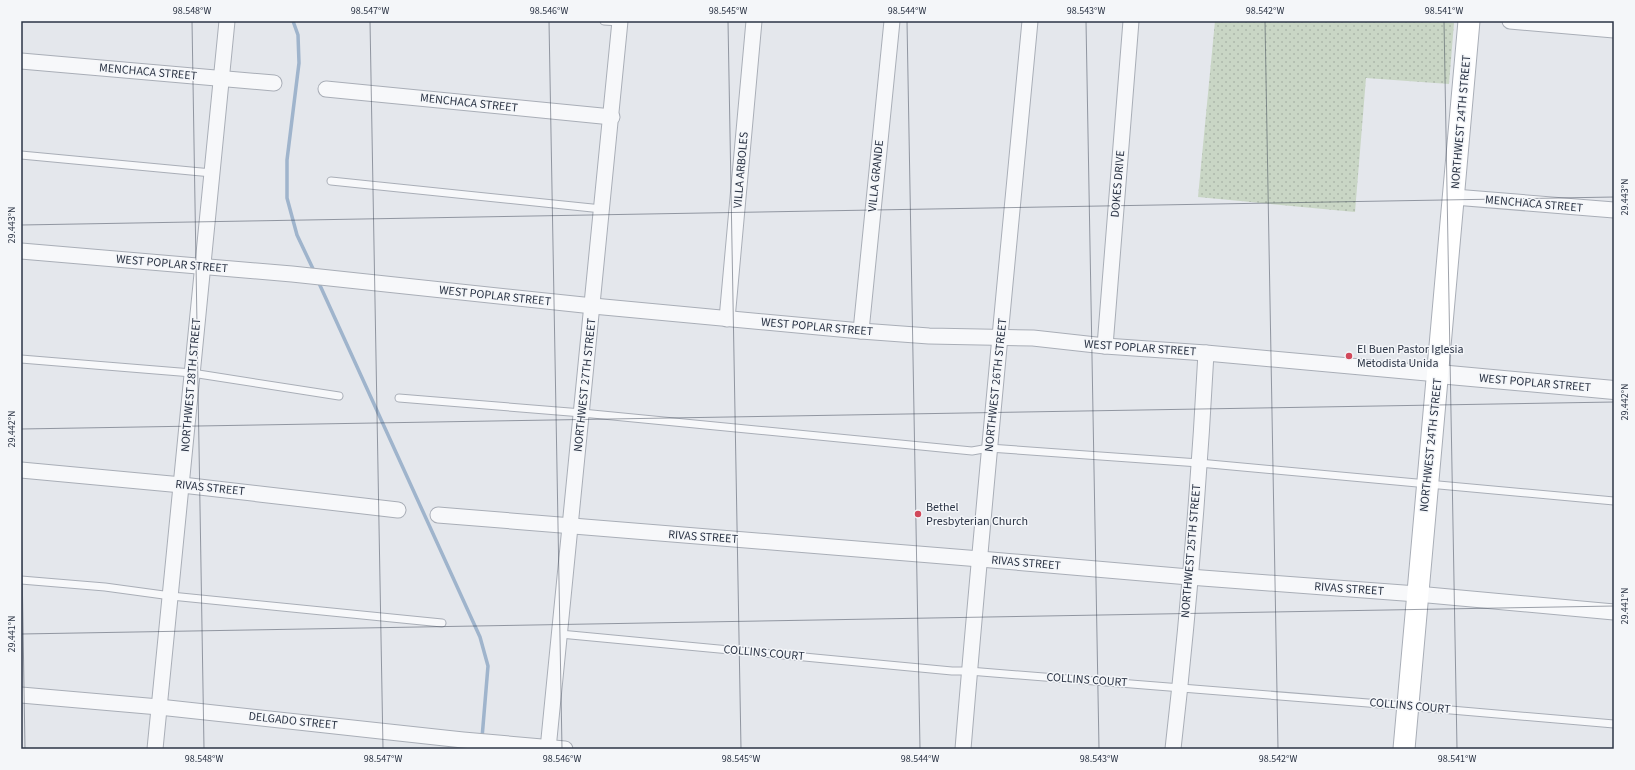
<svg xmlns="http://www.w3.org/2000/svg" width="1635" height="770" font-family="'Source Sans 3',sans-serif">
  <defs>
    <pattern id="park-dots" width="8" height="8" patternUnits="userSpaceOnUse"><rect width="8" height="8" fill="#c9d6c5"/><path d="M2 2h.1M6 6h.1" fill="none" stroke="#adb8ab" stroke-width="1.8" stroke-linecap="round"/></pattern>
  </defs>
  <rect width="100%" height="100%" fill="#e4e7ec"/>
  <path fill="url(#park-dots)" d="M 1215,21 L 1423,21 L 1454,23 L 1449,84 L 1366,78 L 1355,212 L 1198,197 Z"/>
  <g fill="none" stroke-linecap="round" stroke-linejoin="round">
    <g stroke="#9fb4cc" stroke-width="3.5">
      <path d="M 293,21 L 298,35 L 299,63 L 287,160 L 287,198 L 297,235 L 315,273"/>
      <path d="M 318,281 L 480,637 L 488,666 L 482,738"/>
    </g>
    <g stroke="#a9aeb7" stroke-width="9">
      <g id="service">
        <path d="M 604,21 L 620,22"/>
        <path d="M 21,155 L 212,173"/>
        <path d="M 331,181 L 602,209"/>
        <path d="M 21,359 L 192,373 L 339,396"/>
        <path d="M 399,398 L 582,413 L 972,451 L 989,448 L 1199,463 L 1614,501"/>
        <path d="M 21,580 L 105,587 L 171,596 L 442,623"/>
        <path d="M 560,634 L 952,671 L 969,671 L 1393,705 L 1614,724"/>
      </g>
    </g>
    <g stroke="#a9aeb7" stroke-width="17">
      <g id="minor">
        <path d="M 1510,21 L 1614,30"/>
        <path d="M 21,61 L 274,83"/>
        <path d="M 326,89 L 612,117"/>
        <path d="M 1454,197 L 1614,210"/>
        <path d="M 21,251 L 292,274 L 593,306 L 861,331 L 929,336 L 1033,338 L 1105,346 L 1206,353 L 1438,374"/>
        <path d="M 727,319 L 754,21"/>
        <path d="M 861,331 L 892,21"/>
        <path d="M 1105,346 L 1131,21"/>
        <path d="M 21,470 L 182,485 L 398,510"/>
        <path d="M 438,515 L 980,559 L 1189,577 L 1417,594 L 1614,612"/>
        <path d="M 21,695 L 159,707 L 463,740 L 565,749"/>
        <path d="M 155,749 L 227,21"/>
        <path d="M 548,749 L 620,21"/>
        <path d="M 963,749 C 983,506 1007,264 1030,21"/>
        <path d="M 1173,749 C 1188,618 1199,485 1206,353"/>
      </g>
    </g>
    <g stroke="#a9aeb7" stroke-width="20">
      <path id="tertiary" d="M 1438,374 L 1614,390"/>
    </g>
    <g stroke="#a9aeb7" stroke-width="23">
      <path id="secondary" d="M 1404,749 L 1469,21"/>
    </g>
    <use href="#service" stroke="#f7f8fa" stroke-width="7"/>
    <use href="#minor" stroke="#f7f8fa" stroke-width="15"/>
    <use href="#tertiary" stroke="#f7f8fa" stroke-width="18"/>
    <use href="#secondary" stroke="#fff" stroke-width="21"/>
  </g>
  <path fill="none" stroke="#2b3445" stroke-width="1" stroke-opacity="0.45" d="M 192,21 L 204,749M 370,21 L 383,749M 549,21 L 562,749M 728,21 L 741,749M 907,21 L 920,749M 1086,21 L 1099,749M 1265,21 L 1278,749M 1444,21 L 1457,749M 21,225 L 1614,197M 21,429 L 1614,402M 21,503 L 25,749M 21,634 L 1614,606"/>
  <g fill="#d1495b" stroke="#f4f6f9" stroke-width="1.5">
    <circle cx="1349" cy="356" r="4"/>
    <circle cx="918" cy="514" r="4"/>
  </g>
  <g text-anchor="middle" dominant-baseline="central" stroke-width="3" stroke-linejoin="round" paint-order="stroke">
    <g font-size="12" fill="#2b3445" stroke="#f4f6f9">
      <text transform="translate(148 72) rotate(5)">MENCHACA STREET</text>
      <text transform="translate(469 103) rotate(6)">MENCHACA STREET</text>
      <text transform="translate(1461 122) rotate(-85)">NORTHWEST 24TH STREET</text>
      <text transform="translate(741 170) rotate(-85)">VILLA ARBOLES</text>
      <text transform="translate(876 176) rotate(-84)">VILLA GRANDE</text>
      <text transform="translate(1118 184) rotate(-85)">DOKES DRIVE</text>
      <text transform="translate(1534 204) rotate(5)">MENCHACA STREET</text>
      <text transform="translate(172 264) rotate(5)">WEST POPLAR STREET</text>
      <text transform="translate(495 296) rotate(6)">WEST POPLAR STREET</text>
      <text transform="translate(817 327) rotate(5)">WEST POPLAR STREET</text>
      <text transform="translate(1140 348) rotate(4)">WEST POPLAR STREET</text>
      <text transform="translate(1535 383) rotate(5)">WEST POPLAR STREET</text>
      <text transform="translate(191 385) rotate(-85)">NORTHWEST 28TH STREET</text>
      <text transform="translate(585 385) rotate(-84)">NORTHWEST 27TH STREET</text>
      <text transform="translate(996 385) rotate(-84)">NORTHWEST 26TH STREET</text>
      <text transform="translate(1431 445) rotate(-84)">NORTHWEST 24TH STREET</text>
      <text transform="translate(210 488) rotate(6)">RIVAS STREET</text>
      <text transform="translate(703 537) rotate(4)">RIVAS STREET</text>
      <text transform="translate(1191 551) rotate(-85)">NORTHWEST 25TH STREET</text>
      <text transform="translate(1026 563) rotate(5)">RIVAS STREET</text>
      <text transform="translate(1349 589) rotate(4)">RIVAS STREET</text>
      <text transform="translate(764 653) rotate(5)">COLLINS COURT</text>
      <text transform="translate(1087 680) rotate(4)">COLLINS COURT</text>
      <text transform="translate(1410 706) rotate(5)">COLLINS COURT</text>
      <text transform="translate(293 721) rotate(6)">DELGADO STREET</text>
    </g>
    <g font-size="12" fill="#2b3445" stroke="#f4f6f9" text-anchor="start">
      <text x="1357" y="349">El Buen Pastor Iglesia<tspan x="1357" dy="14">Metodista Unida</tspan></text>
      <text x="926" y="507">Bethel<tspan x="926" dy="14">Presbyterian Church</tspan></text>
    </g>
  </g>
  <rect width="1635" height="770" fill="none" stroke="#f4f6f9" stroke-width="44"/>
  <rect x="22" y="22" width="1591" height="726" fill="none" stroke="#2b3445" stroke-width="1.5"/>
  <g font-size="10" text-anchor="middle" fill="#2b3445">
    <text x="192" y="14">98.548°W</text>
    <text x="370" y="14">98.547°W</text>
    <text x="549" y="14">98.546°W</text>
    <text x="728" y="14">98.545°W</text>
    <text x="907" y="14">98.544°W</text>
    <text x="1086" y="14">98.543°W</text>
    <text x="1265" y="14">98.542°W</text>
    <text x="1444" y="14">98.541°W</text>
    <text transform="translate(1624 197) rotate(-90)" y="4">29.443°N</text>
    <text transform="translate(11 225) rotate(-90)" y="4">29.443°N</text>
    <text transform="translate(1624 402) rotate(-90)" y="4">29.442°N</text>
    <text transform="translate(11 429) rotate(-90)" y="4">29.442°N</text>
    <text transform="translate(1624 606) rotate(-90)" y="4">29.441°N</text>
    <text transform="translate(11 634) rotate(-90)" y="4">29.441°N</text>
    <text x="204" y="762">98.548°W</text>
    <text x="383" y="762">98.547°W</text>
    <text x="562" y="762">98.546°W</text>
    <text x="741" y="762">98.545°W</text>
    <text x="920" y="762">98.544°W</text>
    <text x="1099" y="762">98.543°W</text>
    <text x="1278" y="762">98.542°W</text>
    <text x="1457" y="762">98.541°W</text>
  </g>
</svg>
